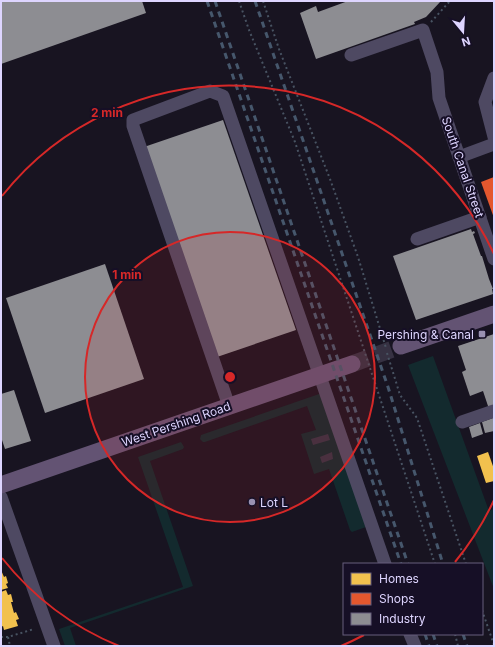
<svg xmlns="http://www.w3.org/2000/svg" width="495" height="647" font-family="Inter,sans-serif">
  <rect width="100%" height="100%" fill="#181421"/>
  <g fill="#132a2e">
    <path d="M 433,356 L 489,511 L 494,509 L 494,589 L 408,365 Z"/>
    <path d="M 322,393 L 366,527 L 352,532 L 350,530 L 329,469 L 314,474 L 301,434 L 316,430 L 307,406 L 205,442 L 203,442 L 200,439 L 201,435 Z"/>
    <path d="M 181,442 L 184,447 L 183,449 L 150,461 L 193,586 L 70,628 L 76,646 L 65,646 L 59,629 L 183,587 L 138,457 Z"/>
  </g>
  <g fill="#f2c14e">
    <path d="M 488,452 L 494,469 L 494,481 L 486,483 L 477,456 Z"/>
    <path d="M 1,570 L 4,577 L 6,576 L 8,583 L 6,584 L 8,588 L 1,590 Z"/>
    <path d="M 6,590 L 8,595 L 11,594 L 13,602 L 11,602 L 14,613 L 16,612 L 19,619 L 16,620 L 18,626 L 4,630 L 3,626 L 1,627 L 1,592 Z"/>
  </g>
  <path fill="#e4572e" d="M 494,177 L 494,218 L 481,182 Z"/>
  <g fill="#8d8d92">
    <path d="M 1,1 L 142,1 L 146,13 L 1,64 Z"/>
    <path d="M 348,1 L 441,1 L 426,17 L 414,22 L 415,24 L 316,59 L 300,13 L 316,6 L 318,12 Z"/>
    <path d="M 223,120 L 296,330 L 217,357 L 144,147 Z"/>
    <path d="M 471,229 L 472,232 L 474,231 L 475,233 L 473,234 L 481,256 L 482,256 L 489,279 L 493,289 L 492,289 L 493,294 L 416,320 L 393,256 Z"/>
    <path d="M 105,264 L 144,379 L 45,413 L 6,298 Z"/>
    <path d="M 494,334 L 494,408 L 489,409 L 483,391 L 470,396 L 462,372 L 466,370 L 458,346 Z"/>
    <path d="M 14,390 L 31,441 L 5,449 L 1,437 L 1,394 Z"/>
    <path d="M 493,418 L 494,431 L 485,433 L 482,422 Z"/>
    <path d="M 480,423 L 483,434 L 472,438 L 469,427 Z"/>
  </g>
  <g fill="#373243">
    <path d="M 328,434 L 330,440 L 313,445 L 311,439 Z"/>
    <path d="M 332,452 L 333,459 L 322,463 L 320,457 Z"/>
  </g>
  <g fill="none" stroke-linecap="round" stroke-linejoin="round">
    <path stroke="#363142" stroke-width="17" stroke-dasharray="17 8" stroke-linecap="butt" d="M 352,364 L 401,346"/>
    <g stroke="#485362" stroke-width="2" stroke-dasharray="2 3" stroke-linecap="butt">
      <path d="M 239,1 L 249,30 L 295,142 L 435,564"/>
      <path d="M 263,1 L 279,49 L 330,179 L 358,257 L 386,348"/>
      <path d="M 431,22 L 450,1"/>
      <path d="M 387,353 L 400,395 L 417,418 L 466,564"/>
      <path d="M 482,610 L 494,645"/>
      <path d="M 455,634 L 458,646"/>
      <path d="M 1,637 L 8,637 L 34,629"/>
      <path d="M 8,637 L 10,646"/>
    </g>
    <g stroke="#4e4962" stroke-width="13">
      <path d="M 351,55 L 423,30 L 437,72 L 439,98 L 494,259"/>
      <path d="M 494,78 L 485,102 L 494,137"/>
      <path d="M 459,157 L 494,144"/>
      <path d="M 417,239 L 480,217"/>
      <path d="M 229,406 L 133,126 L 133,120 L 210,91 L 223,96 L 385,564"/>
      <path d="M 462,422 L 494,411"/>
      <path d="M 1,497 L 54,646"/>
      <path d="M 410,634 L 415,646"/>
    </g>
    <g stroke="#635373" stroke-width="17">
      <path d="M 401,346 L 494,314"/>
      <path d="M 1,485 L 352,364"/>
    </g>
    <g stroke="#46576c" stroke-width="3" stroke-dasharray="6 5" stroke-linecap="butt">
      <path d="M 207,1 L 401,564"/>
      <path d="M 215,1 L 408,564"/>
      <path d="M 255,1 L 388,387 L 443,564"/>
      <path d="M 425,634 L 429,646"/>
      <path d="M 433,634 L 437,646"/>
      <path d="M 463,634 L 467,646"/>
    </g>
  </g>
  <circle cx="230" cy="377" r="145" fill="#d62828" fill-opacity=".12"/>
  <g fill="none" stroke="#d62828" stroke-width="2">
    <circle cx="230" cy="377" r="145"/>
    <path d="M494 500A291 291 0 0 1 455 562M364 635A291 291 0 0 1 341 646M119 646A291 291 0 0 1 2 558M2 196A291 291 0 0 1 494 254"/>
  </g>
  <g fill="#9991b1" stroke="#160f26" stroke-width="1.5">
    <rect x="478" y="330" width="8" height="8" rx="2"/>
    <circle cx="252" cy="502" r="4"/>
  </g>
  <g text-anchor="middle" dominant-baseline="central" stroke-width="4" stroke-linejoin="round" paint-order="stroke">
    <g font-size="12" fill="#ded5ff" stroke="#160f26">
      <text transform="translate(463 167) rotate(71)">South Canal Street</text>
      <text transform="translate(176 424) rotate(-19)">West Pershing Road</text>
    </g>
    <g font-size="12" fill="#ded5ff" stroke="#160f26" text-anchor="end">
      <text x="474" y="334">Pershing &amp; Canal</text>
      <text x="260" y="502" text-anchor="start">Lot L</text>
    </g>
  </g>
  <circle cx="230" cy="377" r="6" fill="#d62828" stroke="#160f26" stroke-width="2"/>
  <g font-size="12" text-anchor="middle" font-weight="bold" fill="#d62828" stroke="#160f26" stroke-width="4" stroke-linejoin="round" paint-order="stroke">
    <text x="107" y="117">2 min</text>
    <text x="127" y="279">1 min</text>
  </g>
  <rect width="495" height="647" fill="none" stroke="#ded5ff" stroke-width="4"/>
  <rect x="343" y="563" width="140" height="72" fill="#160f26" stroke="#665e7d"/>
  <rect x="351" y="573" width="20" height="12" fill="#f2c14e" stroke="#665e7d"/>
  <text x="379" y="583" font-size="12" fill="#ded5ff">Homes</text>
  <rect x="351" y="593" width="20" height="12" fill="#e4572e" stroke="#665e7d"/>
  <text x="379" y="603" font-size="12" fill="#ded5ff">Shops</text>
  <rect x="351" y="613" width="20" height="12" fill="#8d8d92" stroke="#665e7d"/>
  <text x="379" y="623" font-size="12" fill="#ded5ff">Industry</text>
  <g transform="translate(463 32) rotate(162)" stroke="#160f26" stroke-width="3" paint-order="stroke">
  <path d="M0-3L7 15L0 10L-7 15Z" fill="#ded5ff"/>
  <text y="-6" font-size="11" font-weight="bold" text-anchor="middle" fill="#ded5ff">N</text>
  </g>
</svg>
